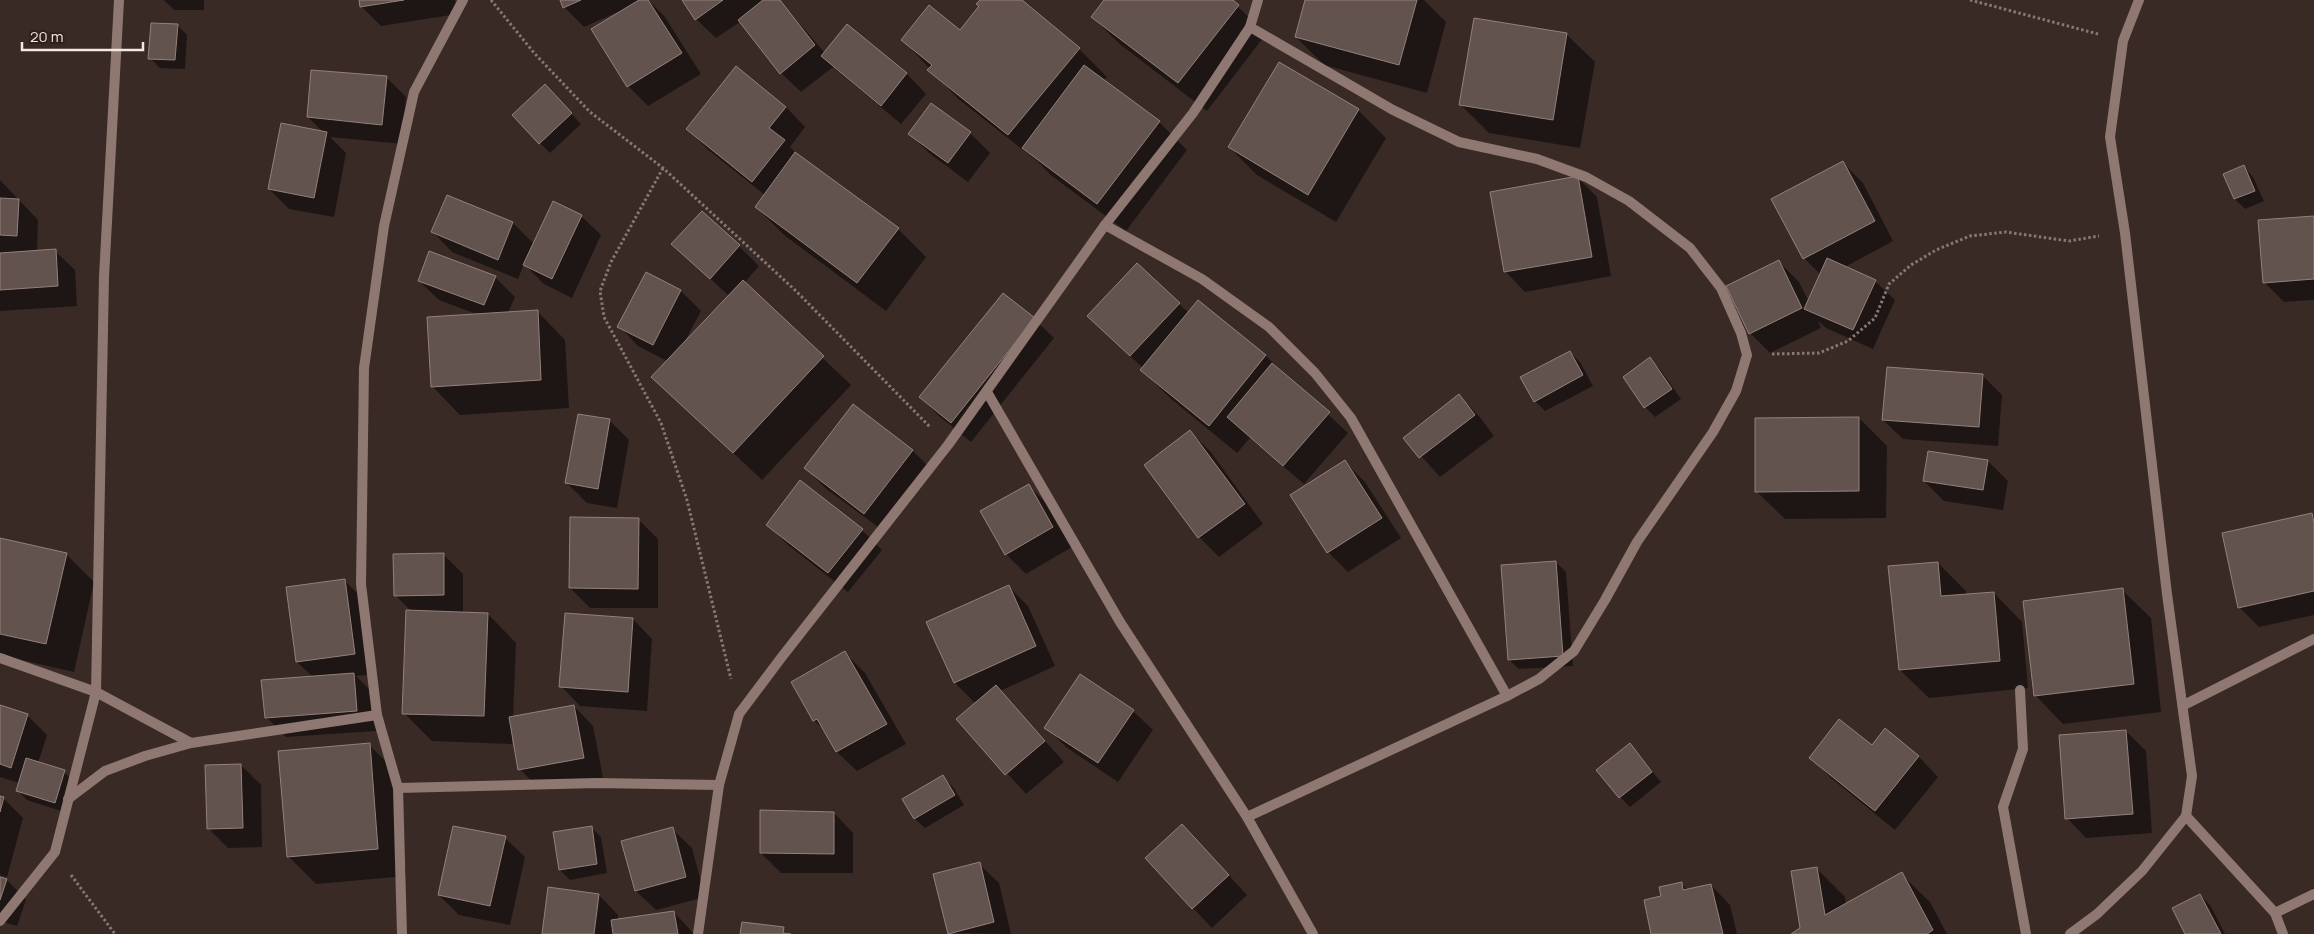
<svg xmlns="http://www.w3.org/2000/svg" width="2314" height="934" font-family="Manrope,sans-serif">
  <rect width="100%" height="100%" fill="#392a26"/>
  <g fill="#0007">
    <path d="M 164,0 L 204,0 L 204,10 L 174,10 Z"/>
    <path d="M 360,0 L 455,0 L 457,14 L 381,26 L 361,6 Z"/>
    <path d="M 561,0 L 637,0 L 638,2 L 648,0 L 665,17 L 701,74 L 648,106 L 628,86 L 620,11 L 584,27 L 564,7 Z"/>
    <path d="M 683,0 L 779,0 L 825,53 L 847,26 L 907,74 L 926,94 L 901,124 L 833,67 L 801,92 L 781,73 L 740,22 L 716,38 L 696,19 Z"/>
    <path d="M 981,0 L 1020,0 L 1079,49 L 1107,77 L 1103,81 L 1159,122 L 1187,150 L 1126,231 L 1052,176 L 1037,161 L 957,98 L 903,40 L 960,32 L 981,7 Z"/>
    <path d="M 1105,0 L 1231,0 L 1266,34 L 1207,111 L 1121,45 L 1092,17 Z"/>
    <path d="M 1306,0 L 1424,0 L 1446,22 L 1427,93 L 1324,65 L 1296,37 Z"/>
    <path d="M 177,25 L 187,35 L 185,69 L 160,68 L 150,58 Z"/>
    <path d="M 1566,34 L 1595,62 L 1580,148 L 1489,133 L 1461,105 Z"/>
    <path d="M 736,68 L 786,107 L 805,127 L 790,147 L 800,158 L 898,229 L 926,257 L 886,311 L 784,235 L 756,207 L 765,195 L 707,149 L 688,129 Z"/>
    <path d="M 386,77 L 406,97 L 402,144 L 330,137 L 346,153 L 334,217 L 289,209 L 269,189 L 324,133 L 308,117 Z"/>
    <path d="M 555,96 L 581,124 L 550,153 L 540,143 Z"/>
    <path d="M 1358,110 L 1386,138 L 1336,222 L 1257,175 L 1229,147 Z"/>
    <path d="M 970,133 L 990,153 L 968,182 L 929,153 L 910,134 Z"/>
    <path d="M 1843,163 L 1863,183 L 1893,241 L 1845,267 L 1875,281 L 1895,300 L 1873,349 L 1826,328 L 1818,321 L 1821,328 L 1770,353 L 1750,333 L 1779,262 L 1799,282 L 1809,302 L 1821,275 L 1804,258 Z"/>
    <path d="M 2244,167 L 2253,177 L 2264,201 L 2245,209 L 2235,199 L 2225,175 Z"/>
    <path d="M 1577,177 L 1597,197 L 1611,276 L 1525,292 L 1506,272 L 1492,193 Z"/>
    <path d="M 0,180 L 38,220 L 37,252 L 55,251 L 75,270 L 77,306 L 0,311 Z"/>
    <path d="M 448,196 L 513,223 L 534,244 L 581,216 L 601,235 L 572,298 L 544,284 L 524,264 L 518,279 L 452,252 L 433,232 Z"/>
    <path d="M 2314,217 L 2314,300 L 2284,302 L 2264,282 Z"/>
    <path d="M 673,244 L 739,246 L 759,266 L 744,283 L 851,385 L 762,480 L 653,377 L 667,361 L 638,346 L 619,326 L 647,273 L 681,291 L 701,311 L 684,343 L 729,296 Z"/>
    <path d="M 495,277 L 515,297 L 508,313 L 537,311 L 565,340 L 569,408 L 460,415 L 432,386 L 479,315 L 439,300 L 419,281 Z"/>
    <path d="M 1198,302 L 1266,356 L 1348,433 L 1304,484 L 1250,438 L 1237,453 L 1170,398 L 1142,370 L 1143,368 L 1108,335 L 1179,304 L 1189,313 Z"/>
    <path d="M 1034,319 L 1054,338 L 971,442 L 940,417 L 920,397 Z"/>
    <path d="M 1570,352 L 1580,362 L 1593,386 L 1545,411 L 1535,401 Z"/>
    <path d="M 1650,359 L 1660,369 L 1681,399 L 1655,417 L 1645,407 Z"/>
    <path d="M 1982,375 L 2002,395 L 1998,446 L 1903,439 L 1883,420 Z"/>
    <path d="M 1459,396 L 1479,416 L 1494,436 L 1440,477 L 1405,438 Z"/>
    <path d="M 854,406 L 913,451 L 932,470 L 885,532 L 825,488 L 806,468 Z"/>
    <path d="M 1859,418 L 1887,446 L 1886,518 L 1785,519 L 1756,491 Z"/>
    <path d="M 609,420 L 629,440 L 617,508 L 587,503 L 567,483 Z"/>
    <path d="M 1190,432 L 1210,451 L 1263,524 L 1219,557 L 1199,537 L 1146,465 Z"/>
    <path d="M 1988,461 L 2008,481 L 2003,510 L 1944,501 L 1924,481 Z"/>
    <path d="M 1345,462 L 1365,482 L 1401,538 L 1348,572 L 1328,552 Z"/>
    <path d="M 800,482 L 862,530 L 882,550 L 848,592 L 788,545 L 768,525 Z"/>
    <path d="M 1029,486 L 1049,506 L 1072,547 L 1026,574 L 1006,554 Z"/>
    <path d="M 2311,515 L 2314,517 L 2314,615 L 2259,627 L 2239,607 Z"/>
    <path d="M 638,519 L 658,539 L 658,608 L 590,608 L 570,588 Z"/>
    <path d="M 0,540 L 66,554 L 94,582 L 74,672 L 0,655 Z"/>
    <path d="M 443,554 L 463,574 L 463,614 L 488,614 L 516,643 L 513,717 L 574,706 L 593,726 L 603,778 L 539,789 L 520,769 L 512,735 L 512,744 L 432,741 L 404,713 L 412,612 L 395,595 Z"/>
    <path d="M 1556,562 L 1566,572 L 1573,666 L 1519,669 L 1509,660 Z"/>
    <path d="M 1938,563 L 1966,591 L 1966,596 L 1994,593 L 2022,622 L 2028,688 L 1929,698 L 1900,670 Z"/>
    <path d="M 344,580 L 364,600 L 374,674 L 356,676 L 374,694 L 376,731 L 286,737 L 266,717 L 313,677 L 297,662 Z"/>
    <path d="M 1009,587 L 1028,606 L 1055,666 L 1000,691 L 1064,762 L 1026,794 L 958,719 L 980,700 L 974,702 L 955,683 Z"/>
    <path d="M 2122,590 L 2151,618 L 2161,712 L 2063,724 L 2035,695 Z"/>
    <path d="M 633,619 L 652,639 L 647,711 L 580,706 L 561,686 Z"/>
    <path d="M 845,653 L 865,673 L 906,744 L 857,771 L 837,752 L 826,733 L 814,720 Z"/>
    <path d="M 0,707 L 27,715 L 47,735 L 38,763 L 64,772 L 74,782 L 64,812 L 27,800 L 17,790 L 19,783 L 0,777 Z"/>
    <path d="M 1133,711 L 1153,730 L 1118,782 L 1066,747 L 1046,727 Z"/>
    <path d="M 1885,730 L 1919,757 L 1938,777 L 1895,830 L 1831,778 L 1811,758 L 1872,746 Z"/>
    <path d="M 2126,731 L 2146,751 L 2152,833 L 2086,838 L 2067,818 Z"/>
    <path d="M 369,745 L 398,773 L 406,876 L 316,884 L 288,856 Z"/>
    <path d="M 1630,745 L 1661,782 L 1630,807 L 1620,797 Z"/>
    <path d="M 241,765 L 261,785 L 262,847 L 228,848 L 208,828 Z"/>
    <path d="M 943,777 L 953,787 L 964,805 L 925,828 L 915,819 L 904,800 Z"/>
    <path d="M 0,797 L 3,798 L 23,818 L 7,877 L 0,875 Z"/>
    <path d="M 834,813 L 853,833 L 853,873 L 781,873 L 761,853 Z"/>
    <path d="M 591,827 L 601,837 L 607,873 L 570,880 L 560,870 Z"/>
    <path d="M 672,829 L 692,848 L 705,897 L 656,910 L 636,891 Z"/>
    <path d="M 505,838 L 525,857 L 510,925 L 459,915 L 439,895 Z"/>
    <path d="M 1201,845 L 1247,895 L 1212,928 L 1193,908 Z"/>
    <path d="M 979,864 L 999,883 L 1011,934 L 949,933 Z"/>
    <path d="M 1816,868 L 1845,897 L 1846,905 L 1901,874 L 1930,902 L 1947,934 L 1792,934 L 1801,929 Z"/>
    <path d="M 0,878 L 7,880 L 26,900 L 17,926 L 0,921 Z"/>
    <path d="M 1681,883 L 1688,890 L 1711,885 L 1730,905 L 1737,934 L 1653,934 L 1662,897 Z"/>
    <path d="M 599,895 L 618,915 L 618,920 L 674,912 L 694,934 L 543,934 Z"/>
    <path d="M 2200,895 L 2210,905 L 2225,934 L 2187,934 Z"/>
  </g>
  <g fill="#63534e" stroke="#93817b">
    <path d="M 359,0 L 404,0 L 360,7 Z"/>
    <path d="M 560,0 L 581,0 L 563,8 Z"/>
    <path d="M 639,0 L 648,0 L 682,53 L 627,87 L 591,29 Z"/>
    <path d="M 682,0 L 723,0 L 695,20 Z"/>
    <path d="M 763,0 L 780,0 L 815,45 L 780,74 L 738,20 Z"/>
    <path d="M 980,0 L 1022,0 L 1080,48 L 1008,135 L 927,70 L 932,65 L 901,40 L 929,5 L 960,30 L 979,6 L 976,4 Z"/>
    <path d="M 1104,0 L 1233,0 L 1239,5 L 1178,83 L 1091,17 Z"/>
    <path d="M 1305,0 L 1417,0 L 1399,65 L 1295,37 Z"/>
    <path d="M 1474,18 L 1567,33 L 1553,120 L 1459,105 Z"/>
    <path d="M 151,23 L 178,24 L 175,60 L 148,59 Z"/>
    <path d="M 847,24 L 907,73 L 881,106 L 821,56 Z"/>
    <path d="M 1279,62 L 1359,109 L 1308,195 L 1228,147 Z"/>
    <path d="M 1084,65 L 1160,121 L 1097,204 L 1022,148 Z"/>
    <path d="M 736,66 L 786,107 L 769,128 L 785,140 L 752,182 L 686,129 Z"/>
    <path d="M 311,70 L 387,76 L 382,125 L 307,117 Z"/>
    <path d="M 545,84 L 572,113 L 539,144 L 512,115 Z"/>
    <path d="M 931,103 L 971,132 L 948,163 L 908,134 Z"/>
    <path d="M 281,123 L 327,132 L 314,198 L 268,189 Z"/>
    <path d="M 795,152 L 899,228 L 857,283 L 755,207 Z"/>
    <path d="M 1843,161 L 1875,221 L 1803,259 L 1771,199 Z"/>
    <path d="M 2244,165 L 2255,191 L 2234,199 L 2223,174 Z"/>
    <path d="M 1578,176 L 1592,257 L 1504,272 L 1490,192 Z"/>
    <path d="M 447,195 L 513,222 L 498,260 L 431,232 Z"/>
    <path d="M 0,198 L 19,199 L 17,236 L 0,235 Z"/>
    <path d="M 553,201 L 582,215 L 552,279 L 523,265 Z"/>
    <path d="M 702,211 L 740,245 L 710,279 L 671,244 Z"/>
    <path d="M 2314,216 L 2314,279 L 2263,283 L 2258,220 Z"/>
    <path d="M 56,249 L 58,286 L 0,290 L 0,253 Z"/>
    <path d="M 429,251 L 496,276 L 484,305 L 418,281 Z"/>
    <path d="M 1827,258 L 1876,280 L 1853,330 L 1804,309 Z"/>
    <path d="M 1779,260 L 1802,308 L 1749,334 L 1726,286 Z"/>
    <path d="M 1137,263 L 1180,303 L 1130,356 L 1087,316 Z"/>
    <path d="M 646,272 L 681,290 L 653,345 L 617,327 Z"/>
    <path d="M 743,280 L 824,356 L 733,453 L 651,377 Z"/>
    <path d="M 1003,293 L 1035,318 L 951,423 L 919,397 Z"/>
    <path d="M 1198,300 L 1266,355 L 1209,426 L 1140,370 Z"/>
    <path d="M 538,310 L 541,380 L 431,387 L 427,317 Z"/>
    <path d="M 1570,351 L 1583,375 L 1534,402 L 1520,377 Z"/>
    <path d="M 1650,357 L 1672,389 L 1644,408 L 1623,377 Z"/>
    <path d="M 1272,363 L 1330,412 L 1283,466 L 1227,417 Z"/>
    <path d="M 1887,367 L 1983,374 L 1979,427 L 1882,420 Z"/>
    <path d="M 1459,394 L 1475,415 L 1419,458 L 1403,438 Z"/>
    <path d="M 853,404 L 913,450 L 864,514 L 804,468 Z"/>
    <path d="M 578,414 L 610,419 L 598,489 L 565,483 Z"/>
    <path d="M 1859,417 L 1859,491 L 1755,492 L 1755,418 Z"/>
    <path d="M 1190,430 L 1245,504 L 1198,538 L 1144,465 Z"/>
    <path d="M 1928,451 L 1988,460 L 1983,490 L 1923,481 Z"/>
    <path d="M 1345,460 L 1382,518 L 1327,553 L 1290,495 Z"/>
    <path d="M 800,480 L 863,529 L 828,573 L 766,525 Z"/>
    <path d="M 1029,484 L 1053,527 L 1005,555 L 980,511 Z"/>
    <path d="M 2312,513 L 2314,523 L 2314,591 L 2238,608 L 2222,533 Z"/>
    <path d="M 570,517 L 639,518 L 638,589 L 569,588 Z"/>
    <path d="M 0,538 L 67,553 L 46,644 L 0,634 Z"/>
    <path d="M 444,553 L 444,595 L 394,596 L 393,554 Z"/>
    <path d="M 1556,561 L 1563,656 L 1508,660 L 1501,565 Z"/>
    <path d="M 1938,562 L 1941,596 L 1994,592 L 2000,661 L 1899,670 L 1888,566 Z"/>
    <path d="M 345,579 L 355,654 L 296,662 L 286,587 Z"/>
    <path d="M 1009,585 L 1036,646 L 954,683 L 926,622 Z"/>
    <path d="M 2123,588 L 2134,684 L 2034,696 L 2023,601 Z"/>
    <path d="M 406,610 L 488,613 L 484,716 L 402,714 Z"/>
    <path d="M 565,613 L 633,618 L 628,692 L 559,687 Z"/>
    <path d="M 845,651 L 887,724 L 836,752 L 817,719 L 813,721 L 791,682 Z"/>
    <path d="M 354,673 L 357,711 L 265,718 L 261,680 Z"/>
    <path d="M 1080,674 L 1134,710 L 1098,763 L 1044,728 Z"/>
    <path d="M 996,685 L 1045,741 L 1005,775 L 956,719 Z"/>
    <path d="M 0,705 L 28,714 L 11,768 L 0,764 Z"/>
    <path d="M 574,705 L 584,758 L 518,770 L 509,717 Z"/>
    <path d="M 1839,719 L 1872,745 L 1885,728 L 1919,756 L 1875,811 L 1809,758 Z"/>
    <path d="M 2126,730 L 2133,814 L 2065,819 L 2059,735 Z"/>
    <path d="M 370,743 L 378,849 L 287,857 L 278,751 Z"/>
    <path d="M 1630,743 L 1652,772 L 1619,798 L 1596,770 Z"/>
    <path d="M 26,758 L 65,770 L 55,803 L 16,791 Z"/>
    <path d="M 241,764 L 243,828 L 207,829 L 205,765 Z"/>
    <path d="M 943,775 L 955,795 L 914,819 L 902,799 Z"/>
    <path d="M 0,796 L 4,797 L 0,812 Z"/>
    <path d="M 760,810 L 834,812 L 834,854 L 760,853 Z"/>
    <path d="M 1182,824 L 1229,875 L 1192,909 L 1145,858 Z"/>
    <path d="M 453,826 L 506,836 L 490,906 L 438,895 Z"/>
    <path d="M 592,826 L 597,864 L 559,870 L 553,832 Z"/>
    <path d="M 673,827 L 686,877 L 635,891 L 621,841 Z"/>
    <path d="M 980,862 L 994,922 L 948,934 L 933,874 Z"/>
    <path d="M 1817,867 L 1825,915 L 1902,872 L 1933,930 L 1927,934 L 1791,934 L 1800,928 L 1791,871 Z"/>
    <path d="M 0,877 L 7,879 L 0,900 Z"/>
    <path d="M 1682,882 L 1683,890 L 1711,884 L 1723,934 L 1651,934 L 1644,900 L 1661,896 L 1659,887 Z"/>
    <path d="M 548,887 L 599,894 L 594,934 L 542,934 Z"/>
    <path d="M 2200,894 L 2221,934 L 2185,934 L 2172,908 Z"/>
    <path d="M 674,911 L 678,934 L 613,934 L 611,920 Z"/>
    <path d="M 742,922 L 784,927 L 783,933 L 791,934 L 740,934 Z"/>
  </g>
  <g fill="none" stroke-linecap="round" stroke-linejoin="round">
    <g stroke="#857875" stroke-width="3" stroke-dasharray="2.5 2.5" stroke-linecap="butt">
      <path d="M 491,0 L 535,54 L 590,112 L 663,168 L 796,291 L 930,427"/>
      <path d="M 1970,0 L 2098,34"/>
      <path d="M 663,168 L 611,262 L 600,291 L 604,317 L 661,423 L 687,500 L 731,679"/>
      <path d="M 1772,354 L 1819,353 L 1848,341 L 1875,318 L 1889,284 L 1911,265 L 1936,250 L 1970,236 L 2006,232 L 2069,241 L 2099,236"/>
      <path d="M 71,875 L 115,934"/>
    </g>
    <g stroke="#8e7871" stroke-width="10">
      <path d="M 1105,225 L 1202,279 L 1269,327 L 1315,373 L 1351,418 L 1507,696"/>
      <path d="M 987,392 L 1120,622 L 1247,817 L 1313,934"/>
      <path d="M 0,658 L 96,692 L 191,743"/>
      <path d="M 2020,690 L 2023,749 L 2003,807 L 2026,934"/>
      <path d="M 2184,705 L 2314,639"/>
      <path d="M 398,788 L 597,783 L 719,785"/>
      <path d="M 68,799 L 105,771 L 145,756 L 191,743 L 377,715"/>
      <path d="M 2186,816 L 2275,913 L 2283,934"/>
      <path d="M 1247,817 L 1507,696 L 1539,679 L 1574,651 L 1605,600 L 1637,542 L 1713,432 L 1736,391 L 1747,355 L 1741,333 L 1721,288 L 1690,248 L 1629,201 L 1586,177 L 1537,159 L 1459,142 L 1393,110 L 1250,27"/>
      <path d="M 2275,913 L 2314,894"/>
      <path d="M 0,921 L 55,852 L 96,692 L 104,277 L 119,0"/>
      <path d="M 402,934 L 398,788 L 377,715 L 361,584 L 364,368 L 384,226 L 414,92 L 463,0"/>
      <path d="M 698,934 L 719,785 L 739,714 L 781,658 L 948,445 L 1105,225 L 1193,113 L 1250,27 L 1258,0"/>
      <path d="M 2070,934 L 2097,914 L 2142,871 L 2186,816 L 2192,776 L 2167,594 L 2125,233 L 2110,137 L 2123,41 L 2139,0"/>
    </g>
  </g>
  <path d="M22 42v8h121v-8" fill="none" stroke="#f2e8e5" stroke-width="2.5"/>
  <text x="30" y="42" font-size="15" fill="#f2e8e5" stroke="#2e211c" stroke-width="4" paint-order="stroke">20 m</text>
</svg>
